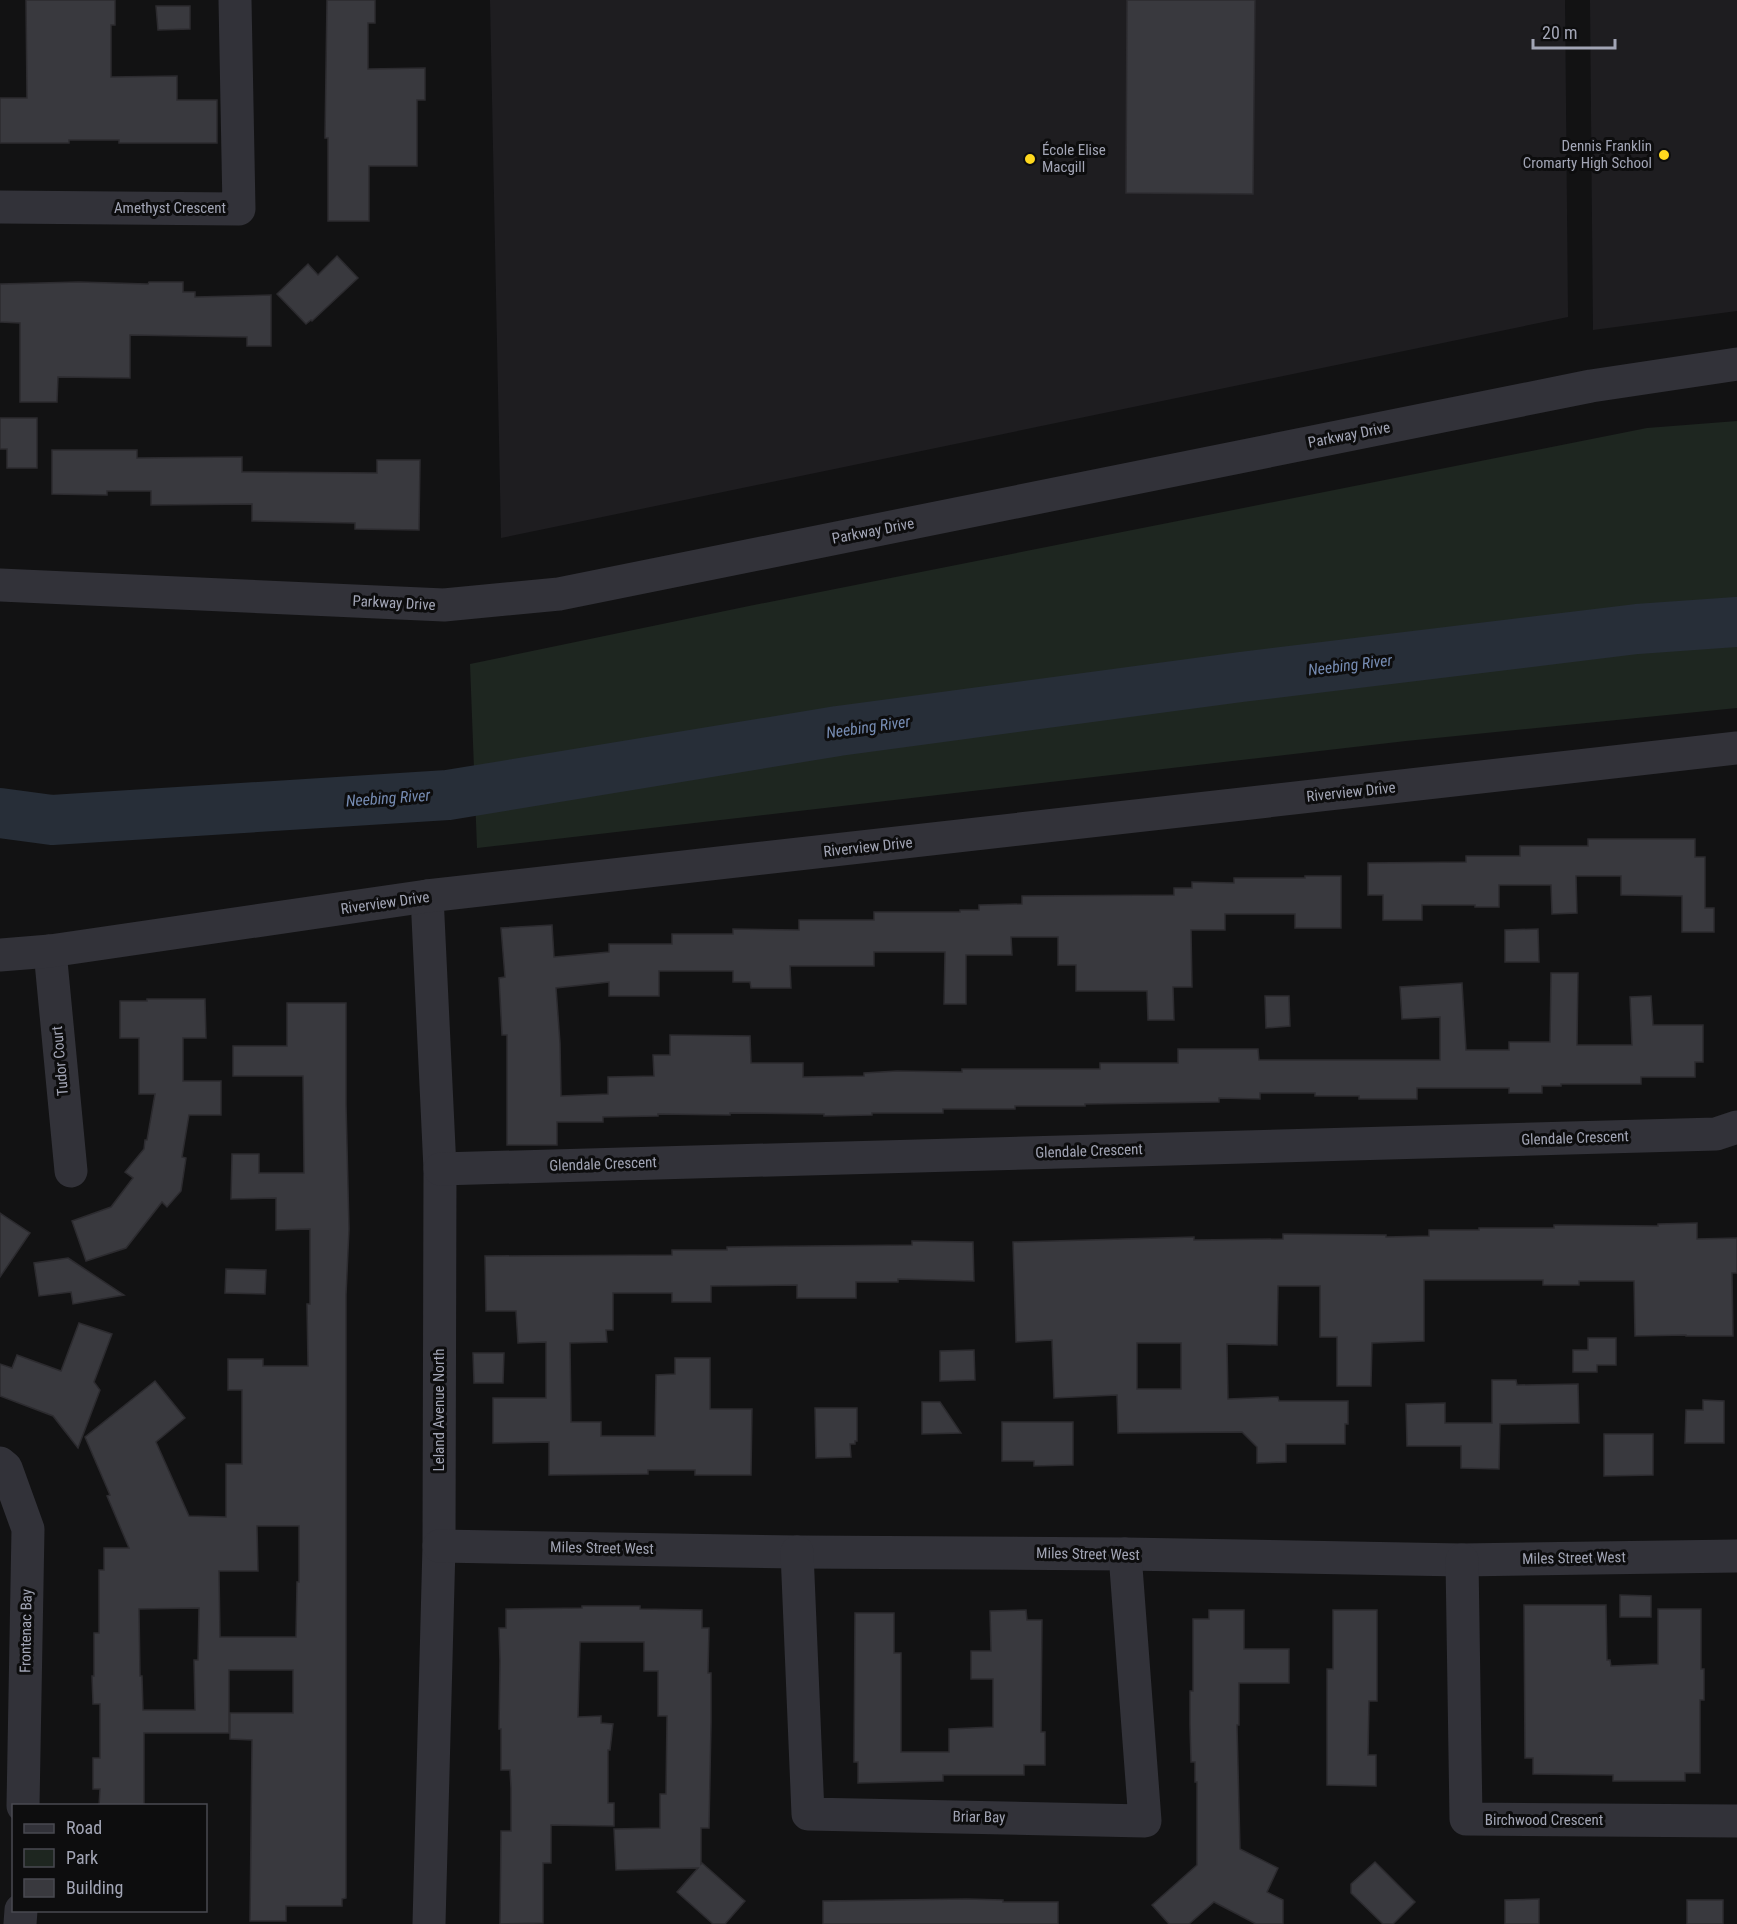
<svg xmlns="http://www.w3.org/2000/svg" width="1737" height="1924" font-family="'Roboto Condensed',sans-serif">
  <rect width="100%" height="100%" fill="#121213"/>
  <g fill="#1e1d20">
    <path d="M 490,0 L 1565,0 L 1568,317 L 501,538 Z"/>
    <path d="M 1590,0 L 1737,0 L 1737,311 L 1593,330 Z"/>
  </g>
  <path fill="#1e2620" d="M 1737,421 L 1737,708 L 1406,741 L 477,848 L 470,664 L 749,606 L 1647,428 Z"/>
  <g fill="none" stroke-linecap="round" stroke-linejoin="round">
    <path stroke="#272e38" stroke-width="50" d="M 0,813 L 52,820 L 448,795 L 838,731 L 1241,677 L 1637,629 L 1737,622"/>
  </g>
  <g fill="#39393e" stroke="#2c2b2f" stroke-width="1.5" fill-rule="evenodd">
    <path d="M 26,0 L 115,0 L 115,25 L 111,25 L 111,77 L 177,76 L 177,100 L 217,100 L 217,143 L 119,143 L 119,140 L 69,140 L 69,143 L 0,143 L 0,98 L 27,98 Z"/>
    <path d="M 327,0 L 375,0 L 375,23 L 368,23 L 368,69 L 425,68 L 425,100 L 417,100 L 417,166 L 369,166 L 369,221 L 328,221 L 328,138 L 325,138 Z"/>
    <path d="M 1127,0 L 1255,0 L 1253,194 L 1126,193 Z"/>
    <path d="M 156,6 L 190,6 L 190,29 L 158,30 Z"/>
    <path d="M 337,256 L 358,278 L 312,321 L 311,320 L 306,324 L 277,294 L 308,264 L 318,275 Z"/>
    <path d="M 79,282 L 148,284 L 149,282 L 183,282 L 183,292 L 195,292 L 195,297 L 271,295 L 271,346 L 247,346 L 247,337 L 130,335 L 130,378 L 58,377 L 57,402 L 20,402 L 20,323 L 0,322 L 0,284 Z"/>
    <path d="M 0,418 L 37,418 L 37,468 L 7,468 L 7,449 L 0,449 Z"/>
    <path d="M 52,450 L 137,450 L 137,458 L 242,457 L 242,472 L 377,473 L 377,460 L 420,460 L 419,530 L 355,529 L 355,523 L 252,521 L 252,504 L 151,505 L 151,491 L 107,491 L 107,495 L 52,494 Z"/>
    <path d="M 1588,839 L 1695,839 L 1695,857 L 1705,857 L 1705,908 L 1714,908 L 1714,932 L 1682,932 L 1682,896 L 1621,895 L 1621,876 L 1576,876 L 1577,913 L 1552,914 L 1551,885 L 1499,885 L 1499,907 L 1475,907 L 1475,905 L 1422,905 L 1422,920 L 1383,920 L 1383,895 L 1368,895 L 1368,863 L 1466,862 L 1466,856 L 1520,856 L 1520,846 L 1588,846 Z"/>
    <path d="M 1305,876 L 1341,876 L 1341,928 L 1295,928 L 1295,914 L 1225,914 L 1225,930 L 1191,930 L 1192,987 L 1173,987 L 1174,1020 L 1148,1020 L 1147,991 L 1076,991 L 1076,965 L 1058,965 L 1058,937 L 1011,937 L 1012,955 L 966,955 L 966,1004 L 944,1004 L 945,952 L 874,952 L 874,966 L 790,966 L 791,988 L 751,988 L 750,982 L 733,982 L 733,971 L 659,971 L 659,996 L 609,996 L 609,982 L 556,988 L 560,1043 L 561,1096 L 608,1094 L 608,1077 L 654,1076 L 653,1055 L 670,1055 L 670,1035 L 750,1036 L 751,1063 L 803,1063 L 803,1077 L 864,1076 L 864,1073 L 897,1071 L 962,1072 L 962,1069 L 1100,1069 L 1100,1063 L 1178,1063 L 1178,1049 L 1258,1049 L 1259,1060 L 1440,1060 L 1440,1017 L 1402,1019 L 1400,987 L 1462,983 L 1466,1050 L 1509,1050 L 1509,1042 L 1550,1042 L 1551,973 L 1578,973 L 1577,1045 L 1632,1045 L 1630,997 L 1651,996 L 1653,1025 L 1703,1025 L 1703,1062 L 1695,1062 L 1695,1077 L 1641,1077 L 1641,1084 L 1561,1084 L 1561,1086 L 1542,1086 L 1542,1093 L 1509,1093 L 1509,1088 L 1417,1088 L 1417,1099 L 1359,1099 L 1359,1096 L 1315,1096 L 1315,1093 L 1260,1093 L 1260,1099 L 1219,1098 L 1219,1102 L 1085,1104 L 1085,1106 L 1015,1106 L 1015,1109 L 943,1109 L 943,1113 L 872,1113 L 872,1115 L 824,1116 L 824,1114 L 730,1113 L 730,1115 L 658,1114 L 658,1116 L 603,1117 L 603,1122 L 557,1122 L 557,1145 L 507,1145 L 507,1035 L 502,1035 L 499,978 L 505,977 L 501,928 L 552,925 L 554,957 L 609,952 L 609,944 L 672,944 L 672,934 L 733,934 L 733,929 L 799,930 L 799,920 L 874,920 L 874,912 L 960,912 L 960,910 L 979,910 L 979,905 L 1022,904 L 1022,896 L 1174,895 L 1174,888 L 1192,888 L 1192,882 L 1234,883 L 1234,878 L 1305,878 Z"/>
    <path d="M 1538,929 L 1539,962 L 1505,962 L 1505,930 Z"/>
    <path d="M 1265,996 L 1289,996 L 1290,1026 L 1266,1028 Z"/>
    <path d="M 147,999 L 205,999 L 206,1038 L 183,1038 L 183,1081 L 221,1081 L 221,1115 L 189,1115 L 182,1157 L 186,1158 L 181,1191 L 167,1207 L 162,1202 L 126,1248 L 86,1261 L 72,1221 L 111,1207 L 133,1178 L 125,1172 L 144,1149 L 145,1140 L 147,1140 L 155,1094 L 139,1094 L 139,1038 L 120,1038 L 120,1001 L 147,1001 Z"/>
    <path d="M 287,1003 L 346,1003 L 346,1104 L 349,1229 L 346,1295 L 346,1898 L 342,1899 L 342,1906 L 286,1906 L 286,1921 L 250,1921 L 252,1740 L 230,1739 L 230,1713 L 293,1713 L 293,1670 L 229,1670 L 229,1733 L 144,1733 L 144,1806 L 99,1806 L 100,1789 L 93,1789 L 93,1758 L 100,1758 L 100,1704 L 93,1704 L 92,1676 L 94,1676 L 94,1633 L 99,1633 L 99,1570 L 104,1570 L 104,1548 L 129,1548 L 107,1496 L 110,1495 L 85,1437 L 155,1381 L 185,1418 L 156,1442 L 189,1516 L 226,1517 L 226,1464 L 242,1464 L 242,1390 L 228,1390 L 228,1359 L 263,1359 L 263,1366 L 308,1366 L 307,1304 L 310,1304 L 310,1229 L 276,1230 L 276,1198 L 231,1199 L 232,1154 L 259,1154 L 259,1173 L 304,1173 L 303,1076 L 233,1076 L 233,1046 L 287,1046 ZM 257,1526 L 299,1526 L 299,1582 L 297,1582 L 296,1637 L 220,1637 L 219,1571 L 258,1571 ZM 199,1608 L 198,1660 L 194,1660 L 195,1710 L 143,1710 L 142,1676 L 140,1676 L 139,1609 Z"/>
    <path d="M 0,1213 L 30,1233 L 0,1277 Z"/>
    <path d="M 1697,1223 L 1697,1239 L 1737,1238 L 1737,1273 L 1732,1273 L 1733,1336 L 1686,1336 L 1686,1335 L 1635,1336 L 1634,1281 L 1579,1281 L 1579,1285 L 1543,1285 L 1543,1280 L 1424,1280 L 1424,1341 L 1372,1343 L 1371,1386 L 1337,1386 L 1337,1337 L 1320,1337 L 1320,1286 L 1278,1286 L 1277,1345 L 1227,1344 L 1228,1399 L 1278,1397 L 1279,1401 L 1348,1401 L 1348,1424 L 1345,1424 L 1345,1444 L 1286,1444 L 1286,1462 L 1257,1463 L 1257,1447 L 1242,1432 L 1118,1433 L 1117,1395 L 1054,1398 L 1052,1340 L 1016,1342 L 1013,1242 L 1194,1237 L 1194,1240 L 1283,1239 L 1283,1234 L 1386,1235 L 1386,1237 L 1429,1236 L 1429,1230 L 1479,1230 L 1479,1228 L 1554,1228 L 1554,1225 L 1658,1226 L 1658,1224 ZM 1137,1343 L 1181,1343 L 1181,1389 L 1137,1389 Z"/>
    <path d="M 912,1241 L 973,1242 L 974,1281 L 898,1279 L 898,1282 L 856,1282 L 856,1298 L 797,1298 L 797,1285 L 711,1286 L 711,1302 L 672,1302 L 672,1293 L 613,1293 L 613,1330 L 606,1330 L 607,1342 L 570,1343 L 571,1422 L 601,1422 L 601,1436 L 655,1436 L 656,1375 L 675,1374 L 675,1358 L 710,1358 L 710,1409 L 752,1409 L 751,1475 L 695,1475 L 695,1470 L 648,1470 L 648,1474 L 549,1475 L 549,1442 L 493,1443 L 493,1398 L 546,1398 L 546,1342 L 518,1343 L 516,1311 L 486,1311 L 485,1256 L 672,1255 L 672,1250 L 727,1250 L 727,1247 L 912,1245 Z"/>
    <path d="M 68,1258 L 124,1295 L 73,1304 L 71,1292 L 39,1296 L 34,1263 Z"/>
    <path d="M 226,1269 L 266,1270 L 265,1294 L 225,1293 Z"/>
    <path d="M 79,1323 L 112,1334 L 94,1382 L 100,1390 L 78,1448 L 53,1416 L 0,1396 L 0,1364 L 12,1368 L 17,1355 L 61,1371 Z"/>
    <path d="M 1588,1338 L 1616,1338 L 1616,1365 L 1597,1365 L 1597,1372 L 1573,1372 L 1573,1350 L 1588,1350 Z"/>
    <path d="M 974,1350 L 975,1380 L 940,1381 L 940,1351 Z"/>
    <path d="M 473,1353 L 504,1353 L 503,1383 L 474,1383 Z"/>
    <path d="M 1492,1380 L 1516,1380 L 1517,1385 L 1578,1384 L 1579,1423 L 1500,1424 L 1499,1469 L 1461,1468 L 1461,1446 L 1407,1446 L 1406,1404 L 1445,1403 L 1445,1423 L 1492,1423 Z"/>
    <path d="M 1703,1400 L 1724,1401 L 1724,1443 L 1685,1443 L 1686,1410 L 1703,1410 Z"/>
    <path d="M 922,1402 L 940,1402 L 961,1433 L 922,1434 Z"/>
    <path d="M 815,1408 L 857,1408 L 857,1441 L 855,1441 L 855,1444 L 850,1444 L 851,1457 L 816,1458 Z"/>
    <path d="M 1002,1422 L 1073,1422 L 1073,1465 L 1034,1466 L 1034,1461 L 1002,1461 Z"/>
    <path d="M 1604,1434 L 1653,1434 L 1653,1475 L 1604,1476 Z"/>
    <path d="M 1620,1595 L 1651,1596 L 1651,1617 L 1620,1617 Z"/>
    <path d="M 1524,1605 L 1606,1605 L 1607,1660 L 1610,1660 L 1611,1666 L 1658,1664 L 1658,1609 L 1701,1609 L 1701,1669 L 1704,1669 L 1704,1700 L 1700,1700 L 1700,1773 L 1685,1773 L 1685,1781 L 1613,1781 L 1613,1775 L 1533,1774 L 1533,1758 L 1525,1758 Z"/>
    <path d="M 582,1606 L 640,1606 L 640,1609 L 702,1610 L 702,1628 L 709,1628 L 708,1673 L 711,1673 L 711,1723 L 709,1828 L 701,1828 L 701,1864 L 702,1863 L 745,1901 L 725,1924 L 713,1924 L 677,1892 L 698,1868 L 616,1870 L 614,1829 L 660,1828 L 660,1794 L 666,1794 L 667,1716 L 658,1716 L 658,1671 L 644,1671 L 644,1642 L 580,1642 L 578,1717 L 601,1716 L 601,1723 L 613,1724 L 610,1750 L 608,1750 L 608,1803 L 614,1803 L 614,1826 L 551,1825 L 551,1863 L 543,1863 L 543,1923 L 500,1924 L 501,1831 L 511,1831 L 511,1788 L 510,1770 L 501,1770 L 501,1729 L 499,1729 L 500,1661 L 499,1628 L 506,1628 L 506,1609 L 582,1608 Z"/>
    <path d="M 1026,1610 L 1027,1620 L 1042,1620 L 1041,1732 L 1045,1732 L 1045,1765 L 1024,1765 L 1024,1775 L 943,1775 L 943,1781 L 858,1783 L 858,1762 L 854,1762 L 855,1613 L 894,1613 L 894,1653 L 901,1653 L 901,1752 L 949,1752 L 949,1729 L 993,1727 L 993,1679 L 971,1679 L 971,1651 L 991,1651 L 990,1611 Z"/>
    <path d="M 1209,1610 L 1244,1610 L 1244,1649 L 1289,1649 L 1289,1683 L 1239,1683 L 1239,1725 L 1237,1725 L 1240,1849 L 1278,1868 L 1267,1892 L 1283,1900 L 1283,1924 L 1256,1924 L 1214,1902 L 1189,1924 L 1169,1924 L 1152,1905 L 1197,1865 L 1197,1782 L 1195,1782 L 1195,1762 L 1191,1762 L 1190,1725 L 1190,1691 L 1193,1691 L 1193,1619 L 1209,1619 Z"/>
    <path d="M 1333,1610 L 1377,1610 L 1377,1701 L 1369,1701 L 1368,1755 L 1376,1755 L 1376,1786 L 1327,1785 L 1327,1669 L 1333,1669 Z"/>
    <path d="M 1375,1862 L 1415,1902 L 1393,1924 L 1383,1924 L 1351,1893 L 1351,1884 Z"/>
    <path d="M 967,1899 L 1003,1900 L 1003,1902 L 1058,1902 L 1058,1924 L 823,1924 L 823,1901 Z"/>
    <path d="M 1539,1899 L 1539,1924 L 1505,1924 L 1505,1900 Z"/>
    <rect x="1687" y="1900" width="36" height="24"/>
  </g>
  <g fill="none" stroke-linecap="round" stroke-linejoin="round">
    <g stroke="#323239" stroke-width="33">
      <path d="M 0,207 L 239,209 L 235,0"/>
      <path d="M 0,585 L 444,605 L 559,594 L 1591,386 L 1737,364"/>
      <path d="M 427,896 L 440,1169 L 439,1546 L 429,1924"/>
      <path d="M 50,951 L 71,1171"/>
      <path d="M 0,955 L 50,951 L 427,896 L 1737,748"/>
      <path d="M 440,1169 L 1716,1134 L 1737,1127"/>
      <path d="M 0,1463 L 6,1468 L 28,1529 L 23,1806"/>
      <path d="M 439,1546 L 797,1552 L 1125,1554 L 1462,1560 L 1737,1556"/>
      <path d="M 797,1552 L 808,1814 L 1145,1821 L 1125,1554"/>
      <path d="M 1462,1560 L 1466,1819 L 1737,1821"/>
      <path d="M 20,1924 L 21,1910"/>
    </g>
  </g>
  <g fill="#ffd81e" stroke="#0d0d0e" stroke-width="2">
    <circle cx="1664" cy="155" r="6"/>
    <circle cx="1030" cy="159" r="6"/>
  </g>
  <g text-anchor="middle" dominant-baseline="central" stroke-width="6" stroke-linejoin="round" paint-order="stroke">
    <g font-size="15" fill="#a2a5b5" stroke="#0d0d0e" text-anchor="end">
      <text x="1652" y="146">Dennis Franklin<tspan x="1652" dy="17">Cromarty High School</tspan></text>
      <text x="1042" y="150" text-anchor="start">École Elise<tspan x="1042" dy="17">Macgill</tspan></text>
    </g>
    <g font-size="15" fill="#a2a5b5" stroke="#0d0d0e">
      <text x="170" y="208">Amethyst Crescent</text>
      <text transform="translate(1349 435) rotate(-11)">Parkway Drive</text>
      <text transform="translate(873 531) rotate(-11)">Parkway Drive</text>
      <text transform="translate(394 603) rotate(3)">Parkway Drive</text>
      <text transform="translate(1351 792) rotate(-6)">Riverview Drive</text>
      <text transform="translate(868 847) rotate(-6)">Riverview Drive</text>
      <text transform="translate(385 903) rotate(-8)">Riverview Drive</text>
      <text transform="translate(60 1061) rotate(-95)">Tudor Court</text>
      <text transform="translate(1575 1138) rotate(-2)">Glendale Crescent</text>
      <text transform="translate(1089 1151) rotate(-2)">Glendale Crescent</text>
      <text transform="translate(603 1164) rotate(-2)">Glendale Crescent</text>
      <text transform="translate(439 1410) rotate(-90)">Leland Avenue North</text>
      <text transform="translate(602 1548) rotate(1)">Miles Street West</text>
      <text transform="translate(1088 1554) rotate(1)">Miles Street West</text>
      <text transform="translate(1574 1558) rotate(-1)">Miles Street West</text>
      <text transform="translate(26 1631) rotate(-89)">Frontenac Bay</text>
      <text transform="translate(979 1817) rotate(1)">Briar Bay</text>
      <text x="1544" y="1820">Birchwood Crescent</text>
    </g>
    <g font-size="16" font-style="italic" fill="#768cb3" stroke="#0d0d0e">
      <text transform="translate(1350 665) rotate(-7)">Neebing River</text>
      <text transform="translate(868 727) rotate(-8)">Neebing River</text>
      <text transform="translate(388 798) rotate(-4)">Neebing River</text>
    </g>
  </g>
  <rect x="12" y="1804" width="195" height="108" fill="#0d0d0e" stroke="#494a51" stroke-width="1.5"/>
  <rect x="24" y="1824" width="30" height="9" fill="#323239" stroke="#494a51" stroke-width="1.5"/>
  <text x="66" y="1834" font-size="18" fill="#a2a5b5">Road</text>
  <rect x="24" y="1849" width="30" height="18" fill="#1e2620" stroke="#494a51" stroke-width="1.5"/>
  <text x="66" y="1864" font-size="18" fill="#a2a5b5">Park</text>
  <rect x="24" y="1879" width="30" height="18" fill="#39393e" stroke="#494a51" stroke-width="1.5"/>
  <text x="66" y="1894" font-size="18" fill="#a2a5b5">Building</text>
  <path d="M1533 39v9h82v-9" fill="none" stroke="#a2a5b5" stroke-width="3"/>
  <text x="1542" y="39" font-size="18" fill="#a2a5b5" stroke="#0d0d0e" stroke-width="4.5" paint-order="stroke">20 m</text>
</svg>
